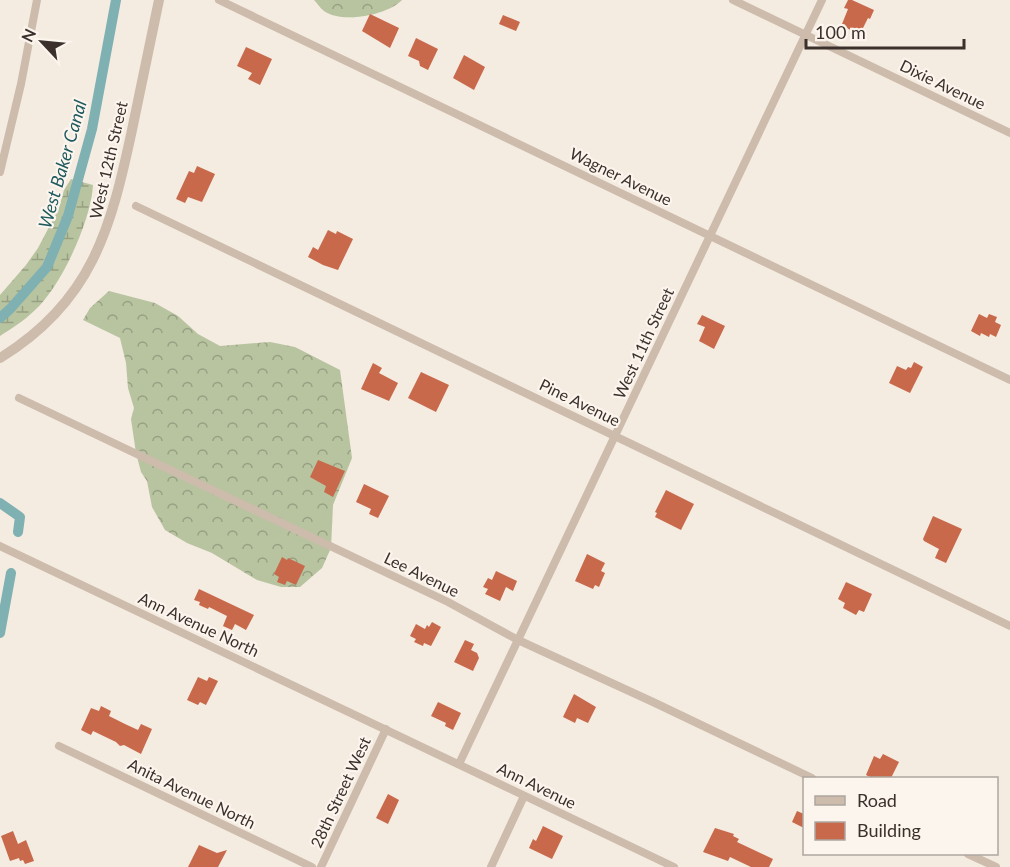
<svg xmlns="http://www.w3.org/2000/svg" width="1010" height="867" font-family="Lato,sans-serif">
  <defs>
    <pattern id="forest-crowns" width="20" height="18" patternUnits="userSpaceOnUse" patternTransform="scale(1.5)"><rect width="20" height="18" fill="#b8c4a0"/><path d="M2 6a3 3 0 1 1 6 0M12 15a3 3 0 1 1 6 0" fill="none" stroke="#97a083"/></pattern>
    <pattern id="wetland-marsh" width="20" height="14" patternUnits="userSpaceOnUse" patternTransform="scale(1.5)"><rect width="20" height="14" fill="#b8c4a0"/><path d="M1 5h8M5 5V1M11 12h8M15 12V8" fill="none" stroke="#97a083"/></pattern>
  </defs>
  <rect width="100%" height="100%" fill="#f4ebe1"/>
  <g fill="url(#forest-crowns)">
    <path d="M 314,0 L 402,0 C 388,15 342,24 324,11 C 320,8 317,3 314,0 Z"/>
    <path d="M 109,291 L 155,303 L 178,316 L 198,334 L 220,346 L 270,342 L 295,347 L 340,370 L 352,458 L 333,505 L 331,548 L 322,568 L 300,587 L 281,587 L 257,580 L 212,553 L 187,543 L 165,530 L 152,507 L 147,481 L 141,472 L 136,453 L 131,419 L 134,408 L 128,388 L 126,363 L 120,338 L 83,320 L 90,308 Z"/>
  </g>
  <path fill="url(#wetland-marsh)" d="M 71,179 L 93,185 C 91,221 61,287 34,311 C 24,321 12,328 0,336 L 0,295 L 26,265 L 38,248 L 59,208 L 64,190 Z"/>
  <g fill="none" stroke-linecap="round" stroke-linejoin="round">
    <g stroke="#7fb0b2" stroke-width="10">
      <path d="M 0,318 L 11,308 L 47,267 L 68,216 L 92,129 L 116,0"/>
      <path d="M 0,503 L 20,517 L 18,532"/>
      <path d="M 0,633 L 11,573"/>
    </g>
  </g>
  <g fill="#c8694b">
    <path d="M 848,0 L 852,0 L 874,10 L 870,19 L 868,18 L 860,34 L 844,27 L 845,25 L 842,24 L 848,9 L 844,8 Z"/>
    <path d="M 370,14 L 399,28 L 390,48 L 362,31 Z"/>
    <path d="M 503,15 L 520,22 L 516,31 L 499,24 Z"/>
    <path d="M 416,38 L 438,49 L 428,70 L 420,66 L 419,61 L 408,56 Z"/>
    <path d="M 246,47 L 272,59 L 260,85 L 248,79 L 252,73 L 237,66 Z"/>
    <path d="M 464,55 L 485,67 L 474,90 L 453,78 Z"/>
    <path d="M 197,166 L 215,174 L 202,202 L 188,197 L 185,203 L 176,199 L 189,171 L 194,173 Z"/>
    <path d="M 328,230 L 336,234 L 337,231 L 353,239 L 338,270 L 323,265 L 308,257 L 313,247 L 318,250 Z"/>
    <path d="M 979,314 L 987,318 L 989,314 L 997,317 L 995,322 L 1001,325 L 996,337 L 990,334 L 989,337 L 981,333 L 980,336 L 971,331 Z"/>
    <path d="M 702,315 L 725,326 L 714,349 L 699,341 L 705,327 L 697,324 Z"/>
    <path d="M 914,362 L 923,367 L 910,393 L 889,383 L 897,366 L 906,370 L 908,367 L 911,368 Z"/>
    <path d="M 373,363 L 382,368 L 379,373 L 398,383 L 389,401 L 361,389 Z"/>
    <path d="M 421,372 L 449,385 L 436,412 L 408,398 Z"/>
    <path d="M 318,460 L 345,471 L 333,497 L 324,492 L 326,486 L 310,477 Z"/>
    <path d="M 364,484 L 389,496 L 378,518 L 369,514 L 371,509 L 356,502 Z"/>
    <path d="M 666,490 L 694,504 L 681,530 L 655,517 L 657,513 L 655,512 Z"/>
    <path d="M 933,516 L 962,529 L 946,563 L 935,558 L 939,549 L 924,541 L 923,539 Z"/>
    <path d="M 587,554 L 605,563 L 601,571 L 605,573 L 599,587 L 595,585 L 593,589 L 575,581 Z"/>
    <path d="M 282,557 L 287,560 L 288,558 L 305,566 L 296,585 L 287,581 L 285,585 L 277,582 L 279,577 L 274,574 Z"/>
    <path d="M 496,571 L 517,581 L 513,591 L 506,587 L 500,601 L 485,594 L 488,589 L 483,587 L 488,578 L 492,580 Z"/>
    <path d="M 846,582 L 872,594 L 864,612 L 859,610 L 856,615 L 843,608 L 845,603 L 838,599 Z"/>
    <path d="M 199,589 L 254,615 L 246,630 L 235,624 L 232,630 L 223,626 L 227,616 L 209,607 L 208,609 L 199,605 L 200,602 L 194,600 Z"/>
    <path d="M 432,622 L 441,627 L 431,646 L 424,643 L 423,646 L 414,642 L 416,639 L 410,636 L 416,624 L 425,629 L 427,625 L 429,627 Z"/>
    <path d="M 465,640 L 474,644 L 471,650 L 477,653 L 479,658 L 473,671 L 454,662 Z"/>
    <path d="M 198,677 L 207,681 L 209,677 L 218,681 L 206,705 L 200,702 L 198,705 L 187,700 Z"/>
    <path d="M 574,694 L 596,707 L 588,723 L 577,718 L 575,723 L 563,717 Z"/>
    <path d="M 438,702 L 461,713 L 453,730 L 445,726 L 446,723 L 431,716 Z"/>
    <path d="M 101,706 L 111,711 L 109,716 L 125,724 L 138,730 L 141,724 L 152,729 L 141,754 L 124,745 L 120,746 L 116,742 L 93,731 L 91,735 L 81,730 L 91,708 L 99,711 Z"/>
    <path d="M 883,754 L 899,762 L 891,778 L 872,778 L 866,775 L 874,756 L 880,759 Z"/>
    <path d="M 388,794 L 399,800 L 388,824 L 376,818 Z"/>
    <path d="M 797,811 L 804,814 L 804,828 L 792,822 Z"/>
    <path d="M 543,826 L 563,836 L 552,859 L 529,848 L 533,839 L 536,841 Z"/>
    <path d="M 715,828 L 734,834 L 733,836 L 739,839 L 737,842 L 773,859 L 769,867 L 751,867 L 730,857 L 728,861 L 703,852 Z"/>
    <path d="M 13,831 L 18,844 L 26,840 L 34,861 L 25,864 L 23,860 L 20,861 L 19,858 L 10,861 L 1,836 Z"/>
    <path d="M 199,845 L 217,853 L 227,850 L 218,867 L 188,867 Z"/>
  </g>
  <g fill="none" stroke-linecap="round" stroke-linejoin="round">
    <g stroke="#cdbbac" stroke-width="8">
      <path d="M 219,0 L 1010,380"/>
      <path d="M 733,0 L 1010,133"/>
      <path d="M 0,172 L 21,84 L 37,0"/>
      <path d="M 136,206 L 1010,626"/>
      <path d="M 19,398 L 448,602 L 518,640 L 653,702 L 812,778"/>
      <path d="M 0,546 L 674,867"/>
      <path d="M 59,746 L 312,867"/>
      <path d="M 459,764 L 822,0"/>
      <path d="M 968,854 L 996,867"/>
      <path d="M 321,867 L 386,729"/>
      <path d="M 491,867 L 524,796"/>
    </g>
    <path stroke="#cdbbac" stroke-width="10" d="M 0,358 C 92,302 111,228 132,130 C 141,86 150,43 159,0"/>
  </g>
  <g text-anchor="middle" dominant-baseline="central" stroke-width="4.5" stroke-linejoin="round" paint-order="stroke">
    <g font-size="16" fill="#3b302b" stroke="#fbf5ee">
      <text transform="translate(943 84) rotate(26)">Dixie Avenue</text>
      <text transform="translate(108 160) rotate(-77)">West 12th Street</text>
      <text transform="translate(621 176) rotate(26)">Wagner Avenue</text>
      <text transform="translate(643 343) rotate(-65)">West 11th Street</text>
      <text transform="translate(580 402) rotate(26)">Pine Avenue</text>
      <text transform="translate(422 574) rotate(26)">Lee Avenue</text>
      <text transform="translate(199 624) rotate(25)">Ann Avenue North</text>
      <text transform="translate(537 785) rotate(26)">Ann Avenue</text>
      <text transform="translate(340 792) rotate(-65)">28th Street West</text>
      <text transform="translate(192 793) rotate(26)">Anita Avenue North</text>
    </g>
    <g font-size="18" font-style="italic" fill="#1f5a5e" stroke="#fbf5ee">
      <text transform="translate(62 164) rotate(-74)">West Baker Canal</text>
    </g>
  </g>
  <rect x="803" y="777" width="195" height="78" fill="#fbf5ee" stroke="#aea6a0" stroke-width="1.5"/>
  <rect x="815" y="796" width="30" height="9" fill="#cdbbac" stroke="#aea6a0" stroke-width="1.5"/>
  <text x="857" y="807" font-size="18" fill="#3b302b">Road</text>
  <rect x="815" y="822" width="30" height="18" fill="#c8694b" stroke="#aea6a0" stroke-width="1.5"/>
  <text x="857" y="837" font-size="18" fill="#3b302b">Building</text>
  <g transform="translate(42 42) rotate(296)" stroke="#fbf5ee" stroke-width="4.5" paint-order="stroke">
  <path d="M0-4.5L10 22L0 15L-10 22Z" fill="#3b302b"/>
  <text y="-9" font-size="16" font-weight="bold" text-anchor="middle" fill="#3b302b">N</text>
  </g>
  <path d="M806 39v9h158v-9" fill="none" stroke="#3b302b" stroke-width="3"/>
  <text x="815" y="39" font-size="18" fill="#3b302b" stroke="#fbf5ee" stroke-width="4.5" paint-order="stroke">100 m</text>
</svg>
